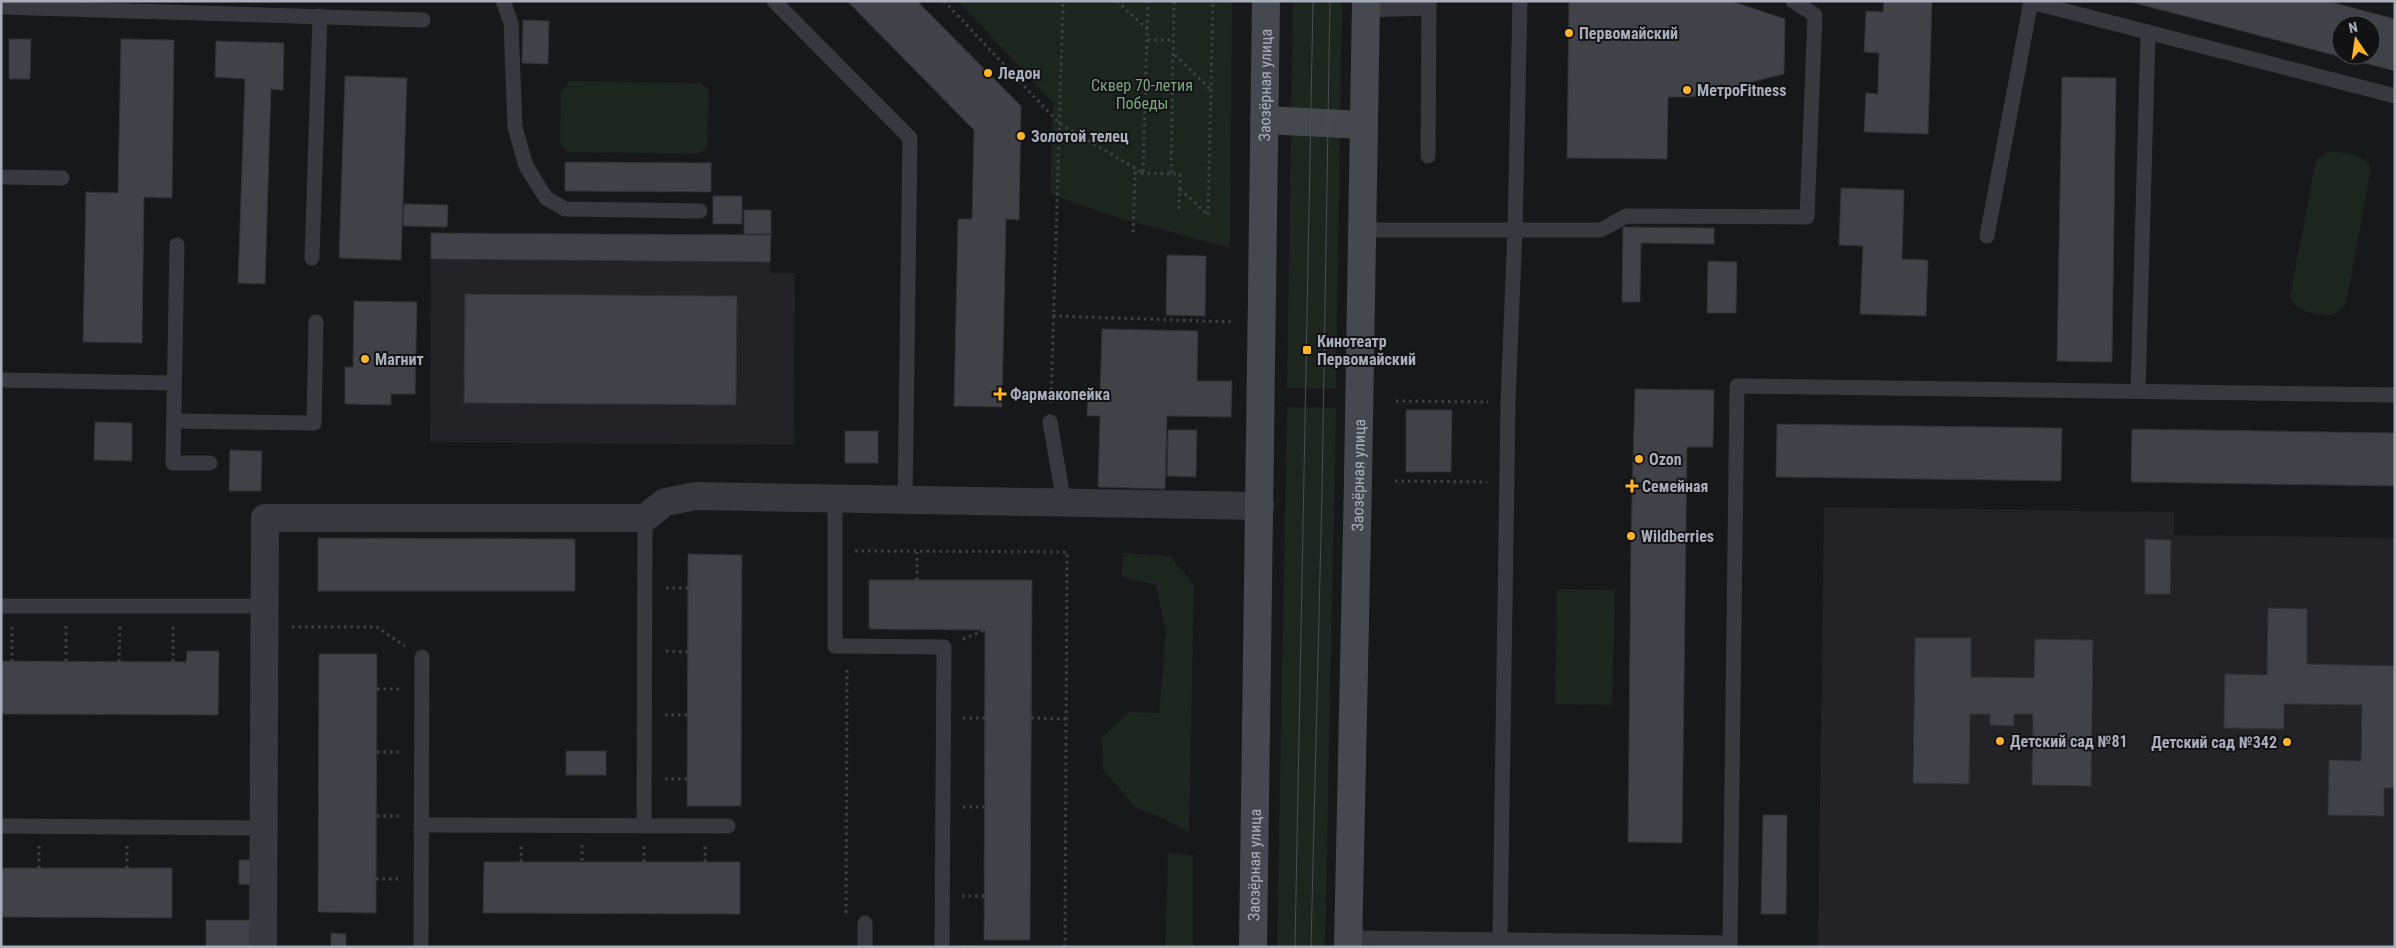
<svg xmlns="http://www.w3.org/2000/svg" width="2396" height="948" font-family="'Roboto Condensed',sans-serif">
  <rect width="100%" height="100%" fill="#17181a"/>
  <g fill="#232327">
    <path d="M 431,233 L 771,235 L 770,273 L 795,273 L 794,445 L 430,442 Z"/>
    <path d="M 1824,507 L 2174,512 L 2174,535 L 2395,538 L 2395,947 L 1818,947 Z"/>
  </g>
  <g fill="#1d261e">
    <path d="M 958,1 L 1232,1 L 1230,248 L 1115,217 L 1050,194 L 1053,103 Z"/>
    <path d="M 1293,1 L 1342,1 L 1336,389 L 1287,388 Z"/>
    <path d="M 569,81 L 701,83 L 708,89 L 709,94 L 707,147 L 700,153 L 696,154 L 568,152 L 561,145 L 560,141 L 561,92 Z"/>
    <path d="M 2328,152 C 2343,152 2365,154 2371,169 L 2346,302 L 2343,308 L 2333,315 C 2318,315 2296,313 2290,297 L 2315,165 L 2317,159 Z"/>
    <path d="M 1287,407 L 1336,408 L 1325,947 L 1277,947 Z"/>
    <path d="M 1123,553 L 1170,556 L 1194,585 L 1189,832 L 1167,820 L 1136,808 L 1103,769 L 1102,738 L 1129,712 L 1159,713 L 1166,632 L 1156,585 L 1122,577 Z"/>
    <path d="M 1557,589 L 1615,590 L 1612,705 L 1555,704 Z"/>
    <path d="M 1168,853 L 1193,855 L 1193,947 L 1165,947 Z"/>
  </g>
  <g fill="#414247" stroke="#313136" fill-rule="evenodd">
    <path d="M 847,1 L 917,1 L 1021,106 L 1019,220 L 1006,219 L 1002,407 L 954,406 L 958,219 L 972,219 L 974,130 Z"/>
    <path d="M 1569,1 L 1731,1 L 1785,19 L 1784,74 L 1691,97 L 1668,97 L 1667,159 L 1567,158 Z"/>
    <path d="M 1884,1 L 1932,1 L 1928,134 L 1864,132 L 1866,93 L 1878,94 L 1879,53 L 1864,52 L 1866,11 L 1883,12 Z"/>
    <path d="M 2127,1 L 2327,1 L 2395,19 L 2395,71 ZM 2341,25 L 2371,25 L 2371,55 L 2341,55 Z"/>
    <path d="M 523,20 L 549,21 L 548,64 L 522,63 Z"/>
    <path d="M 9,39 L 31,39 L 30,79 L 9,79 Z"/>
    <path d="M 121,39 L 174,40 L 172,198 L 144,197 L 142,343 L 83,342 L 86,192 L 118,193 Z"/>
    <path d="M 216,41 L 284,43 L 283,90 L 271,89 L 265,284 L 238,283 L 245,79 L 215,77 Z"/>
    <path d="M 345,76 L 407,78 L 401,260 L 339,258 Z"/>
    <path d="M 2062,77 L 2116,78 L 2112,362 L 2057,361 Z"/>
    <path d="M 565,162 L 711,163 L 711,192 L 565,191 Z"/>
    <path d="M 1841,188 L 1904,190 L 1902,259 L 1928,260 L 1926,316 L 1860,314 L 1863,246 L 1839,245 Z"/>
    <rect x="713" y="196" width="29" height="28"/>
    <path d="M 404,204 L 448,205 L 447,227 L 403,226 Z"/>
    <rect x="744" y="210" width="27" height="24"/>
    <path d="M 1623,227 L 1714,228 L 1714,244 L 1641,243 L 1640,302 L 1622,302 Z"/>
    <path d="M 431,233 L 771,235 L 770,262 L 431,259 Z"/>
    <path d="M 1167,255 L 1206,256 L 1205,316 L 1166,315 Z"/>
    <path d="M 1708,261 L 1737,262 L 1736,313 L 1707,313 Z"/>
    <path d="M 465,294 L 737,296 L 736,405 L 464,403 Z"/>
    <path d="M 354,301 L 417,302 L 415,394 L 391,394 L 391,405 L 345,404 L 345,367 L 353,367 Z"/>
    <path d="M 1102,329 L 1198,331 L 1197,381 L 1232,381 L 1231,417 L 1167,416 L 1165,489 L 1098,487 L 1100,416 L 1087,416 L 1088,395 L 1100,395 Z"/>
    <path d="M 1635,389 L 1714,390 L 1713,447 L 1687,447 L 1682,843 L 1628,842 L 1631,536 Z"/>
    <path d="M 1406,410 L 1452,410 L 1451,472 L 1406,472 Z"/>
    <path d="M 95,422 L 132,423 L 132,461 L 94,460 Z"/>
    <path d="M 1777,424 L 2062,428 L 2061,481 L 1776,477 Z"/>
    <path d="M 2132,429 L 2395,433 L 2395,486 L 2131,482 Z"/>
    <path d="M 1168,430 L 1197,430 L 1196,477 L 1167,476 Z"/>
    <rect x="845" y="431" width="33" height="32"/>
    <path d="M 230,450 L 262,451 L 261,491 L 229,491 Z"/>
    <path d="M 318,538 L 575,539 L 575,591 L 318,591 Z"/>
    <path d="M 2145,539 L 2171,540 L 2170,594 L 2145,594 Z"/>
    <path d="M 688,554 L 742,555 L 741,806 L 687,806 Z"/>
    <path d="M 869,580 L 1032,580 L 1030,940 L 984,940 L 985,630 L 869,629 Z"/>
    <path d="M 2268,608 L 2307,609 L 2307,664 L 2395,666 L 2395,788 L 2384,788 L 2384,816 L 2328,815 L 2329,760 L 2361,761 L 2362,705 L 2284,704 L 2284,729 L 2224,728 L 2225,674 L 2267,675 Z"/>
    <path d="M 1915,638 L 1971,638 L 1971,677 L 2034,678 L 2035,639 L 2093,640 L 2091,786 L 2032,785 L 2033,714 L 2014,714 L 2014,726 L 1990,725 L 1990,714 L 1970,714 L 1969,784 L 1913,783 Z"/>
    <path d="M 187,651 L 219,651 L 218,715 L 1,714 L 1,661 L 186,662 Z"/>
    <path d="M 319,654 L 377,654 L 376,913 L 318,912 Z"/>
    <rect x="566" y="751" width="40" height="24"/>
    <path d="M 1763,815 L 1787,815 L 1786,914 L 1761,914 Z"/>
    <path d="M 239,860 L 254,860 L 253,885 L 239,884 Z"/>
    <path d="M 484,862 L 740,862 L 740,914 L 483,913 Z"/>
    <path d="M 1,868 L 172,868 L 172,918 L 1,917 Z"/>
    <rect x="206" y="920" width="46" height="27"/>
    <path d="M 331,933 L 346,934 L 346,947 L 331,947 Z"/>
  </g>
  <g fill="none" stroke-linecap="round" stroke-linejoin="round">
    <g stroke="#3e4146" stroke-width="3" stroke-dasharray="2.5 4" stroke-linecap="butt">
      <path d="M 944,1 L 1059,123 L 1143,173 L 1148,1"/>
      <path d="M 1117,1 L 1148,30"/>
      <path d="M 1148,40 L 1174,40"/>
      <path d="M 1175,55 L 1210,89"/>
      <path d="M 1171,173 L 1174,1"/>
      <path d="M 1180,189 L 1207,214"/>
      <path d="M 1208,215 L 1213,1"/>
      <path d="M 1133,232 L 1135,173 L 1180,174 L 1179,212"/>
      <path d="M 1053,316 L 1235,322"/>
      <path d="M 1396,401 L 1488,402"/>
      <path d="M 1051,403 L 1063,1"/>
      <path d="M 1395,481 L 1487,482"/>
      <path d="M 855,551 L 1067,552 L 1065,947"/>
      <path d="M 917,580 L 917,552"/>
      <path d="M 666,588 L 688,588"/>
      <path d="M 292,627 L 377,627 L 405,646"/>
      <path d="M 963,639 L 985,630"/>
      <path d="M 666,651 L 688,652"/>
      <path d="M 66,661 L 66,626"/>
      <path d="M 12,662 L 12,626"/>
      <path d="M 119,662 L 120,627"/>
      <path d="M 173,662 L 173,627"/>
      <path d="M 377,689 L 401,689"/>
      <path d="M 665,715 L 687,715"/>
      <path d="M 963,718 L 985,718"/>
      <path d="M 1031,718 L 1066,719"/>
      <path d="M 377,752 L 401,752"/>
      <path d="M 665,779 L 687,779"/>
      <path d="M 963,807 L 984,807"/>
      <path d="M 377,816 L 401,816"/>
      <path d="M 582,845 L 582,862"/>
      <path d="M 521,862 L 521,845"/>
      <path d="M 644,862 L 644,845"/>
      <path d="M 705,862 L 705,845"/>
      <path d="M 39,868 L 39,846"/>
      <path d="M 127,868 L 127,846"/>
      <path d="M 376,879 L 401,879"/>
      <path d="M 962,896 L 984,896"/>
      <path d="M 846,913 L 847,667"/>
      <path d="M 962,947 L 973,947"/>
    </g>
    <g stroke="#38393f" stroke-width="15">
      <path d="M 503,1 L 511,23 L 515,127 L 526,166 L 546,198 L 565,209 L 700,211"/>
      <path d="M 774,1 L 910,138 L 905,500"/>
      <path d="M 2031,2 L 2395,96"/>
      <path d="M 1,7 L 423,20"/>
      <path d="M 1366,10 L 1429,8"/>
      <path d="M 1428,156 L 1429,1"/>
      <path d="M 1,177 L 62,178"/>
      <path d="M 1361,230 L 1601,230 L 1626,216 L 1807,217 L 1815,15 L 1793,1"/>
      <path d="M 1987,236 L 2031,1"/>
      <path d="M 177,245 L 173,463 L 210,463"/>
      <path d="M 312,258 L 320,16"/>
      <path d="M 1,380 L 174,383"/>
      <path d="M 2138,391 L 2148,32"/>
      <path d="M 174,421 L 314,423 L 316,322"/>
      <path d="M 1050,422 L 1064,503"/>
      <path d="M 835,498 L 835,646 L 944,647 L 942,947"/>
      <path d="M 1,606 L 265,606"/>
      <path d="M 421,825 L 728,826"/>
      <path d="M 1,826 L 264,828"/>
      <path d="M 644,826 L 645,518"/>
      <path d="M 1348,938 L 1730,943 L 1737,386 L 2395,395"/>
      <path d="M 1500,940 L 1508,402 L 1515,229 L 1520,1"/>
      <path d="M 421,947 L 422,657"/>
      <path d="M 865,947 L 865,923"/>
    </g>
    <path stroke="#38393f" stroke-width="28" d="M 263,947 L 265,518 L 645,518 L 665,502 L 696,496 L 1260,506"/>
    <g stroke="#46484f" stroke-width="28">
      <path d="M 1264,120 L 1363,125"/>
      <path id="s1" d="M 1253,947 L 1266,1"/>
      <path id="s2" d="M 1348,947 C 1355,632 1362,316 1366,1"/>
    </g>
    <g stroke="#4b4d54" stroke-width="1">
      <path d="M 1295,947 L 1313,1"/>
      <path d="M 1311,947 L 1322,491 L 1330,1"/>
    </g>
  </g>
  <g fill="#ffb42a" stroke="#121215" stroke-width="2">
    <circle cx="1569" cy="33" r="5"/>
    <circle cx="988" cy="73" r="5"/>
    <circle cx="1687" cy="90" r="5"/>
    <circle cx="1021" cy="136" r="5"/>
    <rect x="1302" y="345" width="10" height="10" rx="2.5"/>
    <circle cx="365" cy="359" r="5"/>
    <path d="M997.5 386.5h5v5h5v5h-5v5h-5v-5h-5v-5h5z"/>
    <circle cx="1639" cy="459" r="5"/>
    <path d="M1629.5 478.5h5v5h5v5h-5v5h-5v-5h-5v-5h5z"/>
    <circle cx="1631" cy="536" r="5"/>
    <circle cx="2000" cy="741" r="5"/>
    <circle cx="2287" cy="742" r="5"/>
  </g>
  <g text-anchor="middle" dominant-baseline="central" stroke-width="4" stroke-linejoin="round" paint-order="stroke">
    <g font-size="16" font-weight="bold" fill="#a9aebb" stroke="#121215" text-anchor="start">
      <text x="1579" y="33">Первомайский</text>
      <text x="998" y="73">Ледон</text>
      <text x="1697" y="90">МетроFitness</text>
      <text x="1031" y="136">Золотой телец</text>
      <text x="1317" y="341">Кинотеатр<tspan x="1317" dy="18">Первомайский</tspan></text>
      <text x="375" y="359">Магнит</text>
      <text x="1010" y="394">Фармакопейка</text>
      <text x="1649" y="459">Ozon</text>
      <text x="1642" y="486">Семейная</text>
      <text x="1641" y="536">Wildberries</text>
      <text x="2010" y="741">Детский сад №81</text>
      <text x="2277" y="742" text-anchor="end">Детский сад №342</text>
    </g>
    <g font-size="16" fill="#a9aebb" stroke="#121215">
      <text stroke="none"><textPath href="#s1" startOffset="862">Заозёрная улица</textPath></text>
      <text stroke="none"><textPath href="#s2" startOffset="472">Заозёрная улица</textPath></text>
      <text stroke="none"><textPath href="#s1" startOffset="82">Заозёрная улица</textPath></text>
    </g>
    <g font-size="16" fill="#7ea780" stroke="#121215">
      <text x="1142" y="85">Сквер 70-летия<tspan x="1142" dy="18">Победы</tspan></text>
    </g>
  </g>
  <rect width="2396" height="948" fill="none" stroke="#a9aebb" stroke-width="5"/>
  <g transform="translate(2356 40) rotate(347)"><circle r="24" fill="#121215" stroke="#4e5057"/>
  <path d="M0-4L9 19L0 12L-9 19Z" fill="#ffb42a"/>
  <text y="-8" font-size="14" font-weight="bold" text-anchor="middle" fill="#a9aebb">N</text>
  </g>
</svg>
